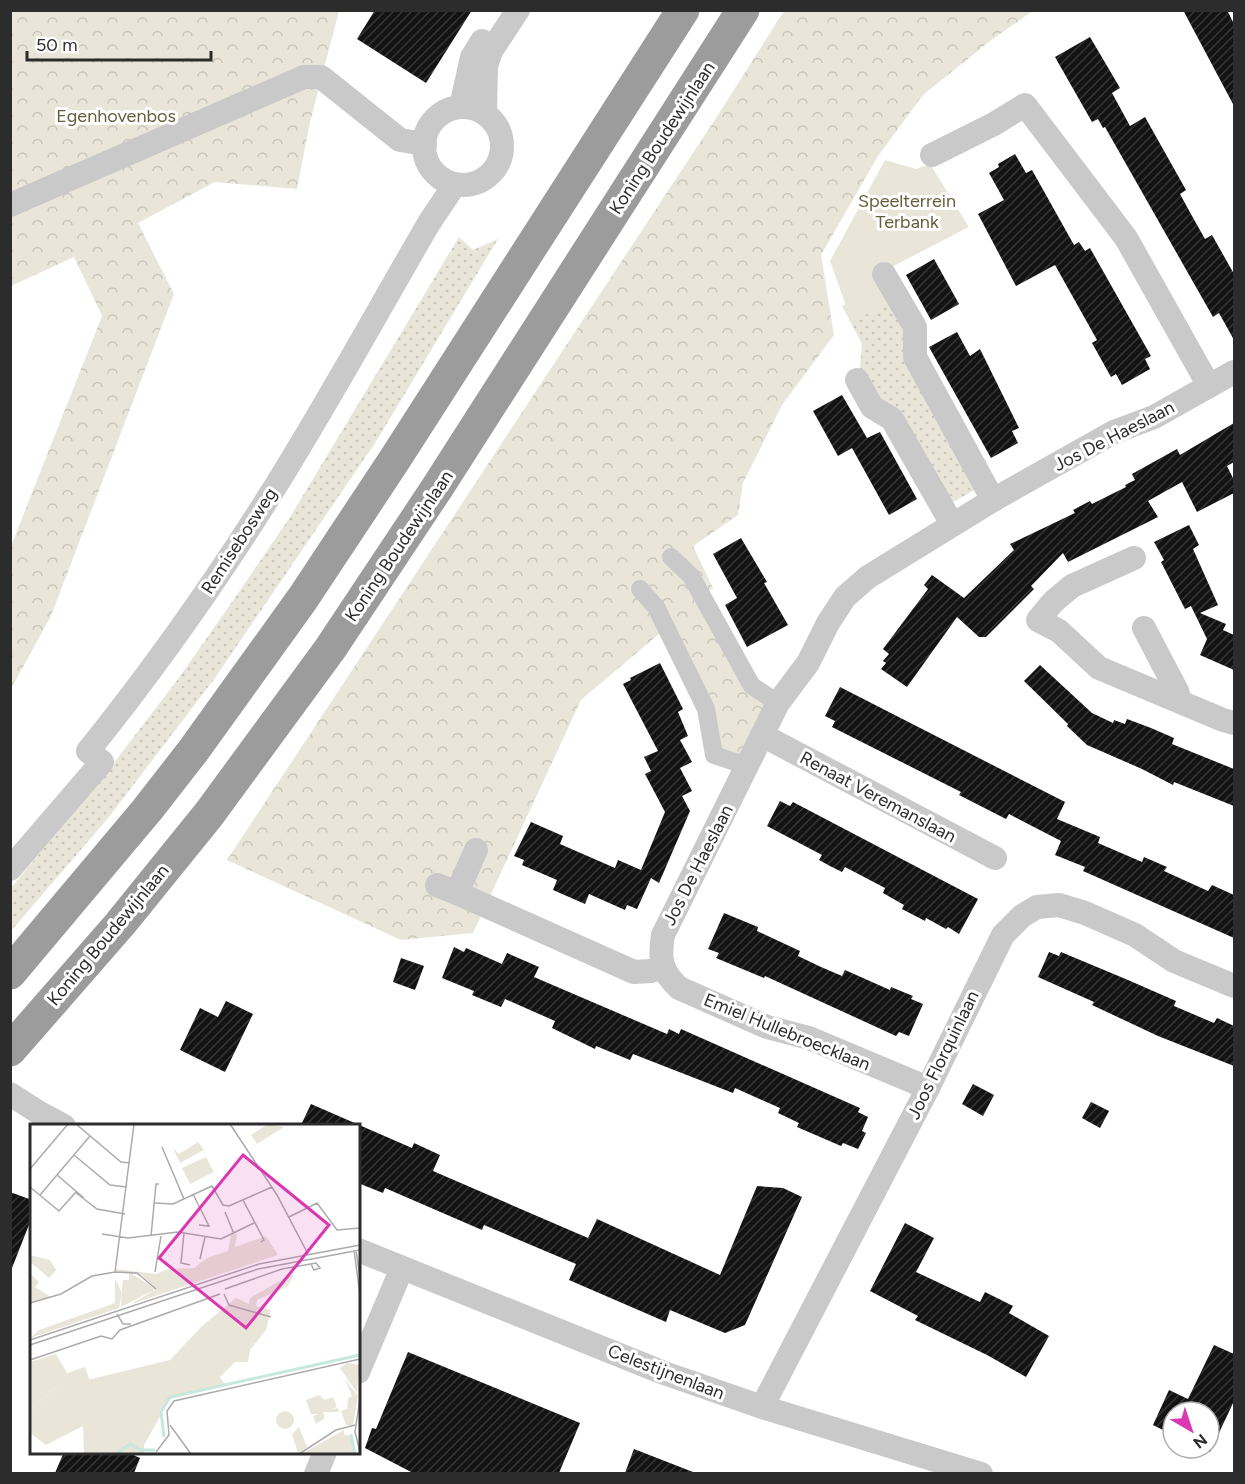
<svg xmlns="http://www.w3.org/2000/svg" width="1245" height="1484" font-family="Figtree,sans-serif">
  <defs>
    <pattern id="grass-dots" width="8" height="8" patternUnits="userSpaceOnUse" patternTransform="scale(1.5)"><rect width="8" height="8" fill="#e9e6d9"/><path d="M2 2h.1M6 6h.1" fill="none" stroke="#c8c5ba" stroke-width="1.8" stroke-linecap="round"/></pattern>
    <pattern id="forest-crowns" width="20" height="18" patternUnits="userSpaceOnUse" patternTransform="scale(1.5)"><rect width="20" height="18" fill="#e9e6d9"/><path d="M2 6a3 3 0 1 1 6 0M12 15a3 3 0 1 1 6 0" fill="none" stroke="#c8c5ba"/></pattern>
    <pattern id="building-hatch" width="6" height="6" patternUnits="userSpaceOnUse" patternTransform="scale(1.5)"><rect width="6" height="6" fill="#131313"/><path d="M-1 1l2-2M0 6l6-6M5 7l2-2" fill="none" stroke="#363636"/></pattern>
  </defs>
  <rect width="100%" height="100%" fill="#fff"/>
  <g fill="url(#grass-dots)">
    <path d="M 459,237 L 473,250 L 498,239 L 377,440 L 215,678 L 109,817 L 11,931 L 11,888 L 113,764 L 178,679 L 241,589 L 290,517 Z"/>
    <path d="M 883,284 L 982,486 L 944,507 L 859,379 L 862,344 L 842,306 Z"/>
  </g>
  <g fill="url(#forest-crowns)">
    <path d="M 11,11 L 339,11 L 310,122 L 297,189 L 215,182 L 138,223 L 174,294 L 51,616 L 11,689 L 11,546 L 102,316 L 74,257 L 11,286 Z"/>
    <path d="M 784,11 L 1033,11 L 990,41 L 923,95 L 878,156 L 821,255 L 834,335 L 782,405 L 743,483 L 738,515 L 693,546 L 713,588 L 703,596 L 752,686 L 778,703 L 747,766 L 714,755 L 666,628 L 581,700 L 473,933 L 401,940 L 227,860 L 716,118 Z"/>
  </g>
  <path fill="#e9e6d9" d="M 885,160 L 916,169 L 930,164 L 969,227 L 882,272 L 895,300 L 852,322 L 830,261 Z"/>
  <g fill="url(#building-hatch)">
    <path d="M 375,10 L 472,10 L 426,83 L 357,39 Z"/>
    <path d="M 1183,10 L 1227,10 L 1234,24 L 1234,106 Z"/>
    <path d="M 1090,37 L 1120,88 L 1112,93 L 1130,126 L 1145,117 L 1186,190 L 1180,194 L 1192,216 L 1205,239 L 1212,235 L 1234,274 L 1234,340 L 1219,313 L 1213,317 L 1105,127 L 1103,128 L 1098,119 L 1092,122 L 1055,57 Z"/>
    <path d="M 1015,154 L 1026,173 L 1032,170 L 1074,245 L 1079,242 L 1085,251 L 1090,248 L 1151,356 L 1145,359 L 1150,369 L 1122,385 L 1116,374 L 1111,377 L 1092,343 L 1097,340 L 1055,265 L 1016,286 L 978,214 L 1004,200 L 989,173 L 999,167 L 998,164 Z"/>
    <path d="M 934,259 L 959,304 L 931,320 L 906,275 Z"/>
    <path d="M 957,332 L 970,356 L 980,349 L 1019,428 L 1012,431 L 1018,443 L 991,458 L 929,347 Z"/>
    <path d="M 842,395 L 867,438 L 880,432 L 917,499 L 889,515 L 852,448 L 838,456 L 813,411 Z"/>
    <path d="M 1234,423 L 1234,462 L 1227,466 L 1234,480 L 1234,493 L 1197,512 L 1182,482 L 1148,501 L 1158,517 L 1068,562 L 1063,553 L 1031,586 L 1034,589 L 986,637 L 979,637 L 957,617 L 907,687 L 881,669 L 886,663 L 883,661 L 889,654 L 883,649 L 928,589 L 924,585 L 932,575 L 964,598 L 1014,550 L 1010,544 L 1075,513 L 1073,510 L 1090,501 L 1092,504 L 1126,487 L 1125,485 L 1135,480 L 1132,474 L 1177,449 L 1180,455 Z"/>
    <path d="M 1189,525 L 1199,545 L 1193,549 L 1218,605 L 1200,613 L 1226,624 L 1223,630 L 1234,635 L 1234,670 L 1200,655 L 1207,639 L 1191,606 L 1185,609 L 1161,562 L 1164,560 L 1154,542 Z"/>
    <path d="M 741,538 L 767,582 L 764,583 L 788,625 L 747,647 L 725,605 L 737,598 L 713,554 Z"/>
    <path d="M 660,663 L 683,709 L 678,712 L 688,736 L 680,740 L 692,762 L 680,768 L 692,791 L 682,796 L 690,811 L 659,883 L 651,878 L 637,909 L 627,905 L 625,910 L 589,894 L 585,904 L 553,890 L 557,880 L 522,865 L 524,860 L 514,856 L 531,822 L 563,836 L 560,844 L 615,868 L 618,860 L 641,870 L 665,812 L 645,774 L 651,771 L 644,757 L 658,751 L 623,684 L 631,680 L 630,678 Z"/>
    <path d="M 1040,665 L 1092,713 L 1113,723 L 1114,720 L 1125,724 L 1127,719 L 1151,728 L 1174,738 L 1172,744 L 1234,769 L 1234,806 L 1174,782 L 1173,785 L 1142,769 L 1087,745 L 1067,726 L 1068,724 L 1024,681 Z"/>
    <path d="M 840,687 L 1065,802 L 1057,819 L 1100,837 L 1098,843 L 1142,862 L 1144,857 L 1167,867 L 1164,871 L 1208,891 L 1212,885 L 1234,895 L 1234,938 L 1083,871 L 1085,867 L 1055,855 L 1061,841 L 1009,814 L 1006,819 L 959,795 L 961,792 L 832,727 L 835,721 L 825,716 Z"/>
    <path d="M 780,801 L 790,806 L 793,802 L 978,899 L 959,934 L 948,927 L 946,929 L 926,918 L 925,921 L 902,909 L 904,905 L 883,893 L 885,888 L 845,867 L 842,872 L 830,866 L 819,860 L 822,855 L 767,826 Z"/>
    <path d="M 724,913 L 758,927 L 757,931 L 800,951 L 798,956 L 821,967 L 842,976 L 845,970 L 890,990 L 891,987 L 913,996 L 911,999 L 923,1004 L 909,1036 L 899,1032 L 896,1036 L 765,976 L 764,978 L 716,958 L 719,953 L 708,949 Z"/>
    <path d="M 454,947 L 464,952 L 466,948 L 502,964 L 507,953 L 539,967 L 534,977 L 667,1034 L 669,1029 L 679,1034 L 681,1029 L 860,1108 L 858,1112 L 868,1117 L 862,1131 L 866,1133 L 858,1149 L 843,1143 L 841,1146 L 797,1127 L 799,1123 L 778,1113 L 780,1108 L 735,1088 L 733,1093 L 633,1054 L 630,1060 L 596,1046 L 595,1049 L 552,1028 L 555,1021 L 505,999 L 501,1007 L 472,995 L 474,991 L 442,978 Z"/>
    <path d="M 1049,952 L 1059,956 L 1061,952 L 1128,980 L 1176,1001 L 1174,1006 L 1214,1023 L 1217,1018 L 1234,1026 L 1234,1066 L 1158,1036 L 1092,1005 L 1094,1002 L 1038,977 Z"/>
    <path d="M 401,958 L 424,966 L 415,990 L 393,982 Z"/>
    <path d="M 226,1001 L 253,1014 L 225,1072 L 180,1050 L 200,1008 L 218,1017 Z"/>
    <path d="M 973,1084 L 994,1095 L 983,1116 L 962,1104 Z"/>
    <path d="M 1091,1102 L 1109,1111 L 1100,1128 L 1082,1118 Z"/>
    <path d="M 311,1104 L 412,1148 L 414,1143 L 440,1155 L 433,1171 L 588,1238 L 597,1219 L 720,1275 L 757,1186 L 783,1188 L 802,1197 L 745,1325 L 725,1333 L 670,1310 L 666,1322 L 569,1280 L 576,1264 L 484,1225 L 482,1230 L 385,1188 L 383,1193 L 358,1183 L 358,1125 L 301,1125 Z"/>
    <path d="M 10,1192 L 32,1200 L 32,1217 L 12,1268 Z"/>
    <path d="M 905,1223 L 934,1238 L 916,1272 L 980,1302 L 985,1292 L 1013,1306 L 1009,1313 L 1049,1336 L 1026,1377 L 987,1355 L 915,1320 L 918,1316 L 870,1291 Z"/>
    <path d="M 1214,1345 L 1234,1354 L 1234,1401 L 1210,1452 L 1201,1448 L 1209,1448 L 1209,1412 L 1173,1412 L 1173,1435 L 1153,1425 L 1169,1390 L 1188,1399 Z"/>
    <path d="M 408,1352 L 580,1423 L 559,1473 L 413,1473 L 365,1448 L 372,1428 L 376,1429 Z"/>
    <path d="M 634,1449 L 693,1472 L 693,1473 L 625,1473 Z"/>
    <path d="M 64,1452 L 127,1452 L 140,1458 L 134,1473 L 55,1473 Z"/>
  </g>
  <g fill="none" stroke-linecap="round" stroke-linejoin="round">
    <g stroke="#c9c9c9" stroke-width="18">
      <path d="M 671,557 L 691,576 L 752,686 L 778,703"/>
      <path d="M 640,589 L 656,607 L 706,709 L 714,755 L 747,766"/>
    </g>
    <g stroke="#c9c9c9" stroke-width="24">
      <path d="M 461,107 L 472,57 L 482,41"/>
      <circle cx="463" cy="146" r="39"/>
      <path d="M 485,113 L 486,66 L 491,51 L 518,10"/>
      <path d="M 932,155 L 994,124 L 1025,105 L 1126,238 L 1209,386"/>
      <path d="M 10,205 L 304,77 L 321,77 L 400,140 L 425,144"/>
      <path d="M 884,274 L 915,327 L 915,357 L 993,500"/>
      <path d="M 857,380 L 872,407 L 892,419 L 952,524"/>
      <path d="M 1134,558 L 1072,586 L 1053,602 L 1038,620 L 1059,631 L 1099,668 L 1223,720 L 1234,723"/>
      <path d="M 1144,628 L 1177,691 L 1180,701"/>
      <path d="M 762,735 L 995,858"/>
      <path d="M 476,850 L 457,893 L 634,972 L 651,971 L 662,967"/>
      <path d="M 10,869 L 102,762 L 88,751 C 154,669 214,584 270,495 C 326,406 376,314 429,223 L 455,184"/>
      <path d="M 437,885 L 457,893"/>
      <path d="M 928,1088 L 809,1038 L 767,1027 L 679,988 C 661,971 659,960 663,935 L 778,703 L 808,663 L 828,623 L 845,597 L 868,577 L 993,500 L 1114,432 L 1154,417 L 1234,372"/>
      <path d="M 10,1094 L 38,1112 L 64,1126"/>
      <path d="M 358,1250 L 664,1373 L 762,1407 L 981,1474"/>
      <path d="M 358,1372 L 402,1268"/>
      <path d="M 762,1407 L 928,1088 L 1003,935 L 1022,916 L 1037,907 L 1059,905 L 1085,913 L 1135,935 L 1174,961 L 1234,986"/>
      <path d="M 316,1474 L 325,1452"/>
    </g>
    <g stroke="#9c9c9c" stroke-width="33">
      <path d="M 10,973 L 147,810 L 193,751 L 303,598 L 395,459 L 683,10"/>
      <path d="M 10,1050 L 120,924 L 209,814 L 330,649 L 437,488 L 743,10"/>
    </g>
  </g>
  <g text-anchor="middle" dominant-baseline="central" stroke-width="6" stroke-linejoin="round" paint-order="stroke">
    <g font-size="18" fill="#645e3c" stroke="#fff">
      <text x="116" y="116">Egenhovenbos</text>
      <text x="907" y="201">Speelterrein<tspan x="907" dy="21">Terbank</tspan></text>
    </g>
    <g font-size="18" fill="#2c2c2c" stroke="#fff">
      <text transform="translate(662 138) rotate(-57)">Koning Boudewijnlaan</text>
      <text transform="translate(1114 436) rotate(-27)">Jos De Haeslaan</text>
      <text transform="translate(239 541) rotate(-57)">Remisebosweg</text>
      <text transform="translate(399 546) rotate(-56)">Koning Boudewijnlaan</text>
      <text transform="translate(878 797) rotate(28)">Renaat Veremanslaan</text>
      <text transform="translate(698 865) rotate(-63)">Jos De Haeslaan</text>
      <text transform="translate(108 935) rotate(-50)">Koning Boudewijnlaan</text>
      <text transform="translate(787 1032) rotate(22)">Emiel Hullebroecklaan</text>
      <text transform="translate(943 1055) rotate(-64)">Joos Florquinlaan</text>
      <text transform="translate(666 1372) rotate(21)">Celestijnenlaan</text>
    </g>
  </g>
  <g transform="translate(30 1124)">
    <rect width="330" height="330" fill="#fff"/>
    <path d="M 238,0 L 254,3 L 227,20 L 221,11 ZM 99,148 L 126,165 L 91,183 L 92,162 L 93,156 L 99,156 ZM 26,230 L 37,249 L 55,243 L 60,257 L 24,264 L 0,287 L 0,238 ZM 315,255 L 328,272 L 323,301 L 316,301 L 311,287 L 317,285 L 318,274 L 322,272 ZM 289,271 L 295,276 L 303,273 L 307,283 L 299,286 L 308,284 L 309,288 L 293,288 L 295,294 L 286,300 L 283,292 L 289,290 L 281,290 L 276,276 ZM246 296a9 9 0 1 1 18 0a9 9 0 1 1-18 0ZM 269,303 L 277,323 L 268,329 L 262,310 ZM 314,306 L 314,311 L 320,311 L 324,330 L 271,330 Z" fill="#e9e6d9"/>
    <path d="M 168,18 L 174,26 L 150,39 L 143,24 L 149,30 ZM 207,109 L 205,123 L 236,112 L 248,131 L 101,180 L 126,165 L 112,151 L 85,148 L 86,145 L 126,150 L 139,145 L 164,144 L 177,134 L 198,127 L 201,111 ZM 0,131 L 20,136 L 26,146 L 19,154 L 0,138 ZM 0,149 L 9,158 L 5,163 L 21,173 L 0,178 ZM 260,151 L 264,151 L 258,162 L 227,176 L 226,182 L 241,186 L 236,206 L 220,226 L 218,238 L 205,238 L 190,253 L 196,262 L 140,275 L 114,321 L 114,330 L 54,330 L 53,302 L 16,321 L 0,309 L 0,287 L 24,264 L 140,236 L 172,202 L 206,174 L 219,180 L 220,174 ZM 85,154 L 92,169 L 89,184 L 0,214 L 9,206 L 85,179 ZM 317,239 L 330,241 L 327,269 L 310,244 Z" fill="#e9e6d9"/>
    <path d="M 176,33 L 184,48 L 160,60 L 152,44 Z" fill="#e9e6d9"/>
    <path fill="none" stroke="#c6e8de" stroke-width="3" d="M 321,310 L 325,330M 134,313 L 131,288 L 140,273 L 330,231M 86,330 L 100,320 L 110,326 L 125,326"/>
    <path fill="none" stroke="#ababab" stroke-width="1.5" d="M 46,0 L 91,38 L 100,39M 200,0 L 247,71 L 278,130M 132,23 L 154,75M 44,31 L 80,61 L 97,63M 0,45 L 38,0M 27,51 L 54,74M 0,63 L 29,87 L 45,69M 45,68 L 67,85 L 95,90M 163,70 L 179,102 L 169,101M 10,71 L 60,12M 213,76 L 234,116 L 231,118M 125,79 L 143,80 L 182,62 L 193,81 L 199,82 L 242,63M 195,88 L 204,110M 259,93 L 287,79 L 307,106 L 330,104M 154,109 L 151,139 L 160,141M 72,110 L 98,114 L 148,108 L 191,115 L 224,99M 121,112 L 126,60 L 129,60M 324,126 L 330,171M 326,126 L 330,154M 170,135 L 175,113M 85,148 L 104,0M 125,148 L 131,112M 195,165 L 252,145 L 286,139 L 290,144 L 284,146 L 281,140M 194,170 L 199,181 L 241,193M 0,179 L 31,170 L 62,152 L 85,148 L 107,149 L 126,165M 87,190 L 93,200 L 101,200M 0,216 L 229,140 L 330,121M 0,221 L 228,145 L 330,126M 0,236 L 71,212 L 82,215 L 90,206 L 190,170M 330,274 L 325,308 L 330,328M 140,301 L 161,330M 126,328 L 139,311 L 137,287 L 144,277 L 330,235M 269,330 L 306,306 L 325,301"/>
    <path fill="#da37b0" fill-opacity="0.15" stroke="#da37b0" stroke-width="3" d="M 213,31 L 299,101 L 216,204 L 129,134 Z"/>
    <rect width="330" height="330" fill="none" stroke="#2c2c2c" stroke-width="3"/>
  </g>
  <rect width="1245" height="1484" fill="none" stroke="#2c2c2c" stroke-width="24"/>
  <g transform="translate(1191 1430) rotate(141)"><circle r="28" fill="#ffffff" stroke="#ababab" stroke-width="1.5"/>
  <path d="M0-4.5L10 22L0 15L-10 22Z" fill="#da37b0"/>
  <text y="-9" font-size="16" font-weight="bold" text-anchor="middle" fill="#2c2c2c">N</text>
  </g>
  <path d="M27 51v9h184v-9" fill="none" stroke="#2c2c2c" stroke-width="3"/>
  <text x="36" y="51" font-size="18" fill="#2c2c2c" stroke="#ffffff" stroke-width="4.5" paint-order="stroke">50 m</text>
</svg>
